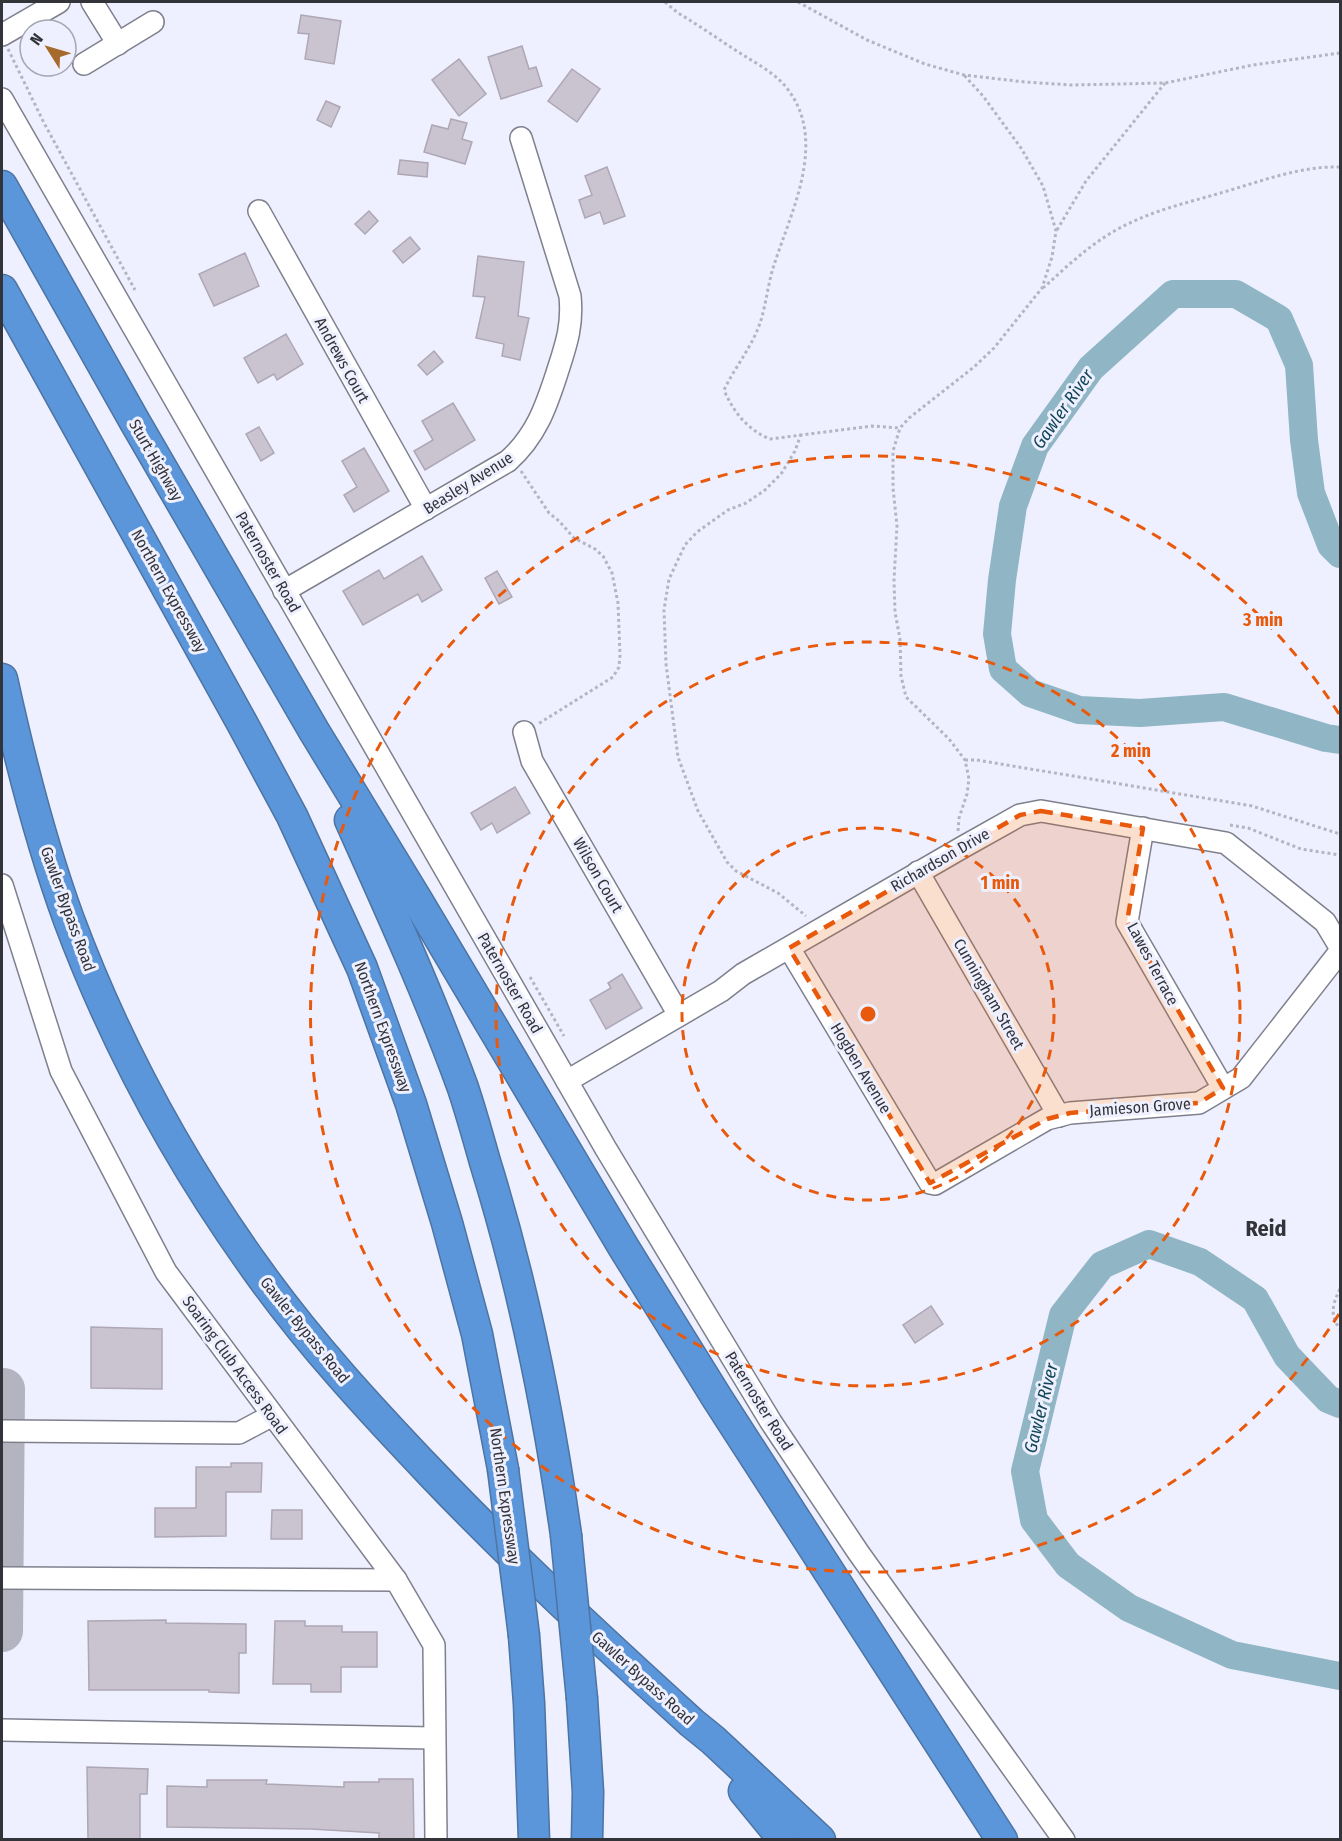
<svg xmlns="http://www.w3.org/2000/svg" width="1342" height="1841" font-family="'Fira Sans Condensed',sans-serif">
  <rect width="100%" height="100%" fill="#eff0ff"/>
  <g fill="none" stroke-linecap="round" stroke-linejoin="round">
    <g stroke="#90b6c5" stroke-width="28">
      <path d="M 1340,554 L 1331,545 L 1311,493 L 1304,440 L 1299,365 L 1279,319 L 1236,294 L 1173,294 L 1091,368 L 1035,446 L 1013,506 L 1002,580 L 997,634 L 1003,669 L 1030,693 L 1079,710 L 1140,713 L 1224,707 L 1326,738 L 1340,740"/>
      <path d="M 1340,1404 L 1328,1399 L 1287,1356 L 1255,1299 L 1200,1262 L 1149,1244 L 1102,1265 L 1063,1315 L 1025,1471 L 1034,1520 L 1068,1565 L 1129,1608 L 1232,1655 L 1340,1676"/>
    </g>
    <path stroke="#b4b4c0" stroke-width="42" d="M 2,1631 L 4,1389"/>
  </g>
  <g fill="#cac3d0" stroke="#aea7b4" stroke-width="1.5">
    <path d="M 301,15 L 341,21 L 334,64 L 305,59 L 309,34 L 298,33 Z"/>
    <path d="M 522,46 L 529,69 L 536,67 L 542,86 L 501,99 L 488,57 Z"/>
    <path d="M 459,59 L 486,94 L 459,116 L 432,80 Z"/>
    <path d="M 572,69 L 600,89 L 577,122 L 548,101 Z"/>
    <path d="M 326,101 L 340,107 L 331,127 L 317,120 Z"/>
    <path d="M 451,119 L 467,123 L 462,139 L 472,142 L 465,164 L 424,152 L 432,125 L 448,129 Z"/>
    <path d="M 400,160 L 428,163 L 427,177 L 398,174 Z"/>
    <path d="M 607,167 L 625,216 L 604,224 L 600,212 L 585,218 L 579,200 L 592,195 L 585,176 Z"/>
    <path d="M 369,211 L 378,221 L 365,234 L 355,224 Z"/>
    <path d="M 410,237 L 420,249 L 403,263 L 393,251 Z"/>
    <path d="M 245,253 L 259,286 L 214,306 L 199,274 Z"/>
    <path d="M 478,256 L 524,262 L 518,316 L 529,318 L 520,360 L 502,356 L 504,344 L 476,338 L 485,297 L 473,296 Z"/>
    <path d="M 286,334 L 303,364 L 277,380 L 274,374 L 258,383 L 244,358 Z"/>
    <path d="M 434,351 L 443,362 L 427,375 L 418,365 Z"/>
    <path d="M 453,403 L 475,440 L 425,470 L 414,451 L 433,440 L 422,421 Z"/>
    <path d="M 259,427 L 274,453 L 261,461 L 246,434 Z"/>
    <path d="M 364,448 L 389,491 L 354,512 L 344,495 L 357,487 L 342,461 Z"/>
    <path d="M 422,556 L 442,590 L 422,602 L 418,594 L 363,625 L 343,591 L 379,570 L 384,579 Z"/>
    <path d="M 497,571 L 512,597 L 499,604 L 485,578 Z"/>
    <path d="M 515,787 L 530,813 L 497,833 L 492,823 L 481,830 L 471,813 Z"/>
    <path d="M 622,974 L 642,1008 L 606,1029 L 590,1000 L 611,988 L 608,983 Z"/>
    <path d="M 931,1306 L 943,1324 L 915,1343 L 903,1325 Z"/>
    <path d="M 91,1327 L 162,1329 L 162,1389 L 91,1388 Z"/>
    <path d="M 231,1463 L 262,1463 L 261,1492 L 226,1492 L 226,1536 L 155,1537 L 155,1508 L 196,1508 L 196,1467 L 231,1467 Z"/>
    <path d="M 272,1510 L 302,1510 L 302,1539 L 271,1539 Z"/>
    <path d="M 166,1620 L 166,1623 L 246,1624 L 246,1653 L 239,1653 L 239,1693 L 209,1692 L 209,1690 L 89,1690 L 88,1621 Z"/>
    <path d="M 275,1621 L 305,1621 L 305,1626 L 342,1626 L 342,1632 L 377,1632 L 377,1667 L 341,1667 L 341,1692 L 311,1692 L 311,1684 L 273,1684 Z"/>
    <path d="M 87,1767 L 148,1769 L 147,1794 L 140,1794 L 140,1839 L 88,1839 Z"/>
    <path d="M 379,1779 L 413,1779 L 414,1839 L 379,1839 L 379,1833 L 311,1829 L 167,1827 L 167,1786 L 207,1787 L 207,1780 L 267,1780 L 266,1784 L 344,1787 L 344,1782 L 379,1782 Z"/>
  </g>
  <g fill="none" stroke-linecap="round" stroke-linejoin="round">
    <g stroke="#7f808d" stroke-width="24">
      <g id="minor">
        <path d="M 92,2 L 118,44"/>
        <path d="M 2,35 L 59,2"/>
        <path d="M 84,64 L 153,22"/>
        <path d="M 2,99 L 606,1149 L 771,1422 L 858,1552 L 1064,1840"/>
        <path d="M 259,211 L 426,509"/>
        <path d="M 284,591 L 508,461 C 536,436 546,407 557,373 C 566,345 573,326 570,296 L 521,138"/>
        <path d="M 524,732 L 532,761 L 679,1015"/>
        <path d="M 1143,828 L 1127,922 L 1223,1088"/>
        <path d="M 918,872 L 1059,1116"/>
        <path d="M 2,885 L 61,1071 L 166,1272 L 396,1580 L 434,1645 L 436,1840"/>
        <path d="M 567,1081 L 721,991 L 743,974 L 963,847 L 1020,815 L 1041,811 L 1226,843 L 1325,922 L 1340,947 L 1338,954 L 1241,1078 L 1199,1103 L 1070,1113 L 1047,1119 L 935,1184 L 930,1183 L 789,948"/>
        <path d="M 4,1431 L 239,1433 L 271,1416"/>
        <path d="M 2,1578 L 396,1580"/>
        <path d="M 2,1730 L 433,1738"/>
      </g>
    </g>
    <g stroke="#4d74a2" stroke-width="33">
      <g id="highway">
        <path d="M 2,186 L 135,422 L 314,731 L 417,900 L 624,1248 L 717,1398 L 1002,1840"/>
        <path d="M 2,290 L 242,723 L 292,816 L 362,968 L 411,1104 L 447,1223 L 477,1334 L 503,1469"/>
        <path d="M 2,679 C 20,761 40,841 69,920 C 115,1043 180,1163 257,1270 C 309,1343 370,1409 432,1474 C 515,1561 603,1642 692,1723 L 713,1740 L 820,1840"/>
        <path d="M 350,820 C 390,909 430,997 463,1088 C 471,1112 478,1137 485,1162 C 523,1284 548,1408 566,1535"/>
        <path d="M 524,1636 L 529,1703 L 534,1840"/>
        <path d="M 582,1699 L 588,1792 L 587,1840"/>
        <path d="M 744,1791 L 784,1840"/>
      </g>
    </g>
    <g stroke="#b4b5c1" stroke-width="3" stroke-dasharray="3 3" stroke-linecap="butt">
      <path d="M 665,2 L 678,13 C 700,26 721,41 743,55 C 759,65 778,75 789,91 C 827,143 791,212 774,265 C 767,286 766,310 757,331 C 748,352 734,369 724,390 C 734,413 748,430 770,439 L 872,426 L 900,428"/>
      <path d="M 798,2 L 867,40 L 925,64 L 964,75 L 1025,82 L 1071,85 L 1165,83 L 1253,65 L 1340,53"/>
      <path d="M 8,49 L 44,123 L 135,290"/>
      <path d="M 1057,230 L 1086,181 L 1165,83"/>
      <path d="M 1043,288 C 1064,269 1086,248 1111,233 C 1151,209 1193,202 1237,188 C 1270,178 1305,166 1340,167"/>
      <path d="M 801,434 L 795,451 L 781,474 L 765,490 L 746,503 L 728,510 L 697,532 L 685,545 L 669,579 L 664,610 L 666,664 L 678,757 L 698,811 L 727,862 L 736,871 L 778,893 L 806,916"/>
      <path d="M 521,471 L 549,513 L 559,521 L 574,538 L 595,549 L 603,556 L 612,573 L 618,603 L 620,655 L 619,667 L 613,677 L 538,724"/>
      <path d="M 965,760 L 977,760 L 1252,806 L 1340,834"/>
      <path d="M 1230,825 L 1248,828 L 1301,849 L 1340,855"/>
      <path d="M 958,831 L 959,818 L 967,794 L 969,779 L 965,760 L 949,739 L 906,697 L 901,676 L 900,639 L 895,612 L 894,580 L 897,526 L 893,488 L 893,451 L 900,428 L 909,418 L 974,367 L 994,348 L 1042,288 L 1052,257 L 1056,231 L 1043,186 L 1021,148 L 983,96 L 964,75"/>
      <path d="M 530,977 L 564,1036"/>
      <path d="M 1340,1289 C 1333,1303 1329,1315 1340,1329"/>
    </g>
    <use href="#minor" stroke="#fff" stroke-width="21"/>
    <use href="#highway" stroke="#5b96da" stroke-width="30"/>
    <g stroke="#4d74a2" stroke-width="33" stroke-linecap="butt">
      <g id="highway-bridge">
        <path d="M 503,1469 L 524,1636"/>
        <path d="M 566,1535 L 582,1699"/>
      </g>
    </g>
    <use href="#highway-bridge" stroke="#5b96da" stroke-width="30"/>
  </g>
  <path fill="#e8590c" fill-opacity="0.2" stroke="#e8590c" stroke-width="4.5" stroke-dasharray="12 8" stroke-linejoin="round" d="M 1041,811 L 1143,828 L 1127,922 L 1223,1088 L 1199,1103 L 1070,1113 L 1047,1119 L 930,1183 L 789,948 L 1020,815 Z"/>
  <g fill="none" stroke="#e8590c" stroke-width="3" stroke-dasharray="10 8">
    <circle cx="868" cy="1014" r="186"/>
    <circle cx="868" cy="1014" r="372"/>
    <path d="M1339 1314A558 558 0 1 1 1339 714"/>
  </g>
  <g text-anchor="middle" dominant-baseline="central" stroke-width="6" stroke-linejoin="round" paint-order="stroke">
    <g font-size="16" fill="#333439" stroke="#eff0ff">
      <text transform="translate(342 360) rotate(61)">Andrews Court</text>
      <text transform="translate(156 460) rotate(60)">Sturt Highway</text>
      <text transform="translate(468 483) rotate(-32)">Beasley Avenue</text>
      <text transform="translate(268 562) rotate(60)">Paternoster Road</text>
      <text transform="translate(169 591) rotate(61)">Northern Expressway</text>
      <text transform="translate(940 860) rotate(-30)">Richardson Drive</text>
      <text transform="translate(598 875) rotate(60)">Wilson Court</text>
      <text transform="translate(68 909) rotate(70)">Gawler Bypass Road</text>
      <text transform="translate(1153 964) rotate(62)">Lawes Terrace</text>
      <text transform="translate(510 983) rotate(60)">Paternoster Road</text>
      <text transform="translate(989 994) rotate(60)">Cunningham Street</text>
      <text transform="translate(383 1027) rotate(70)">Northern Expressway</text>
      <text transform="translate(861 1068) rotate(59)">Hogben Avenue</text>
      <text transform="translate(1140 1107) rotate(-4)">Jamieson Grove</text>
      <text transform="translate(305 1330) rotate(51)">Gawler Bypass Road</text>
      <text transform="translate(235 1365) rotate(54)">Soaring Club Access Road</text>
      <text transform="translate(759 1401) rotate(58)">Paternoster Road</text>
      <text transform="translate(505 1496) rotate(82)">Northern Expressway</text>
      <text transform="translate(643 1678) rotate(42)">Gawler Bypass Road</text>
    </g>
    <g font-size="18" font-style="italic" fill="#104657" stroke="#eff0ff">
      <text transform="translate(1063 409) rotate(-55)">Gawler River</text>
      <text transform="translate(1041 1408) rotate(-76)">Gawler River</text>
    </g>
    <g font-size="22" font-weight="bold" fill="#333439" stroke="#eff0ff">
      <text x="1266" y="1228">Reid</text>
    </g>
  </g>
  <circle cx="868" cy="1014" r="9" fill="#e8590c" stroke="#eff0ff" stroke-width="3"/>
  <g font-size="18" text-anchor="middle" font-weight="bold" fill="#e8590c" stroke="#eff0ff" stroke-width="6" stroke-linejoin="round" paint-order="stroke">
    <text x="1263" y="626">3 min</text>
    <text x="1131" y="757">2 min</text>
    <text x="1000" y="889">1 min</text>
  </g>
  <rect width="1342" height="1841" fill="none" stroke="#333439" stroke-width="6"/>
  <g transform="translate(48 48) rotate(307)"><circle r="28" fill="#eff0ff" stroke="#a4a5b0" stroke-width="1.5"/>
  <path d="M0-4.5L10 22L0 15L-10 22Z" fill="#a66a2c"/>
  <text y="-9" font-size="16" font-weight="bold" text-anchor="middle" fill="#333439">N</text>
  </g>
</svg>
